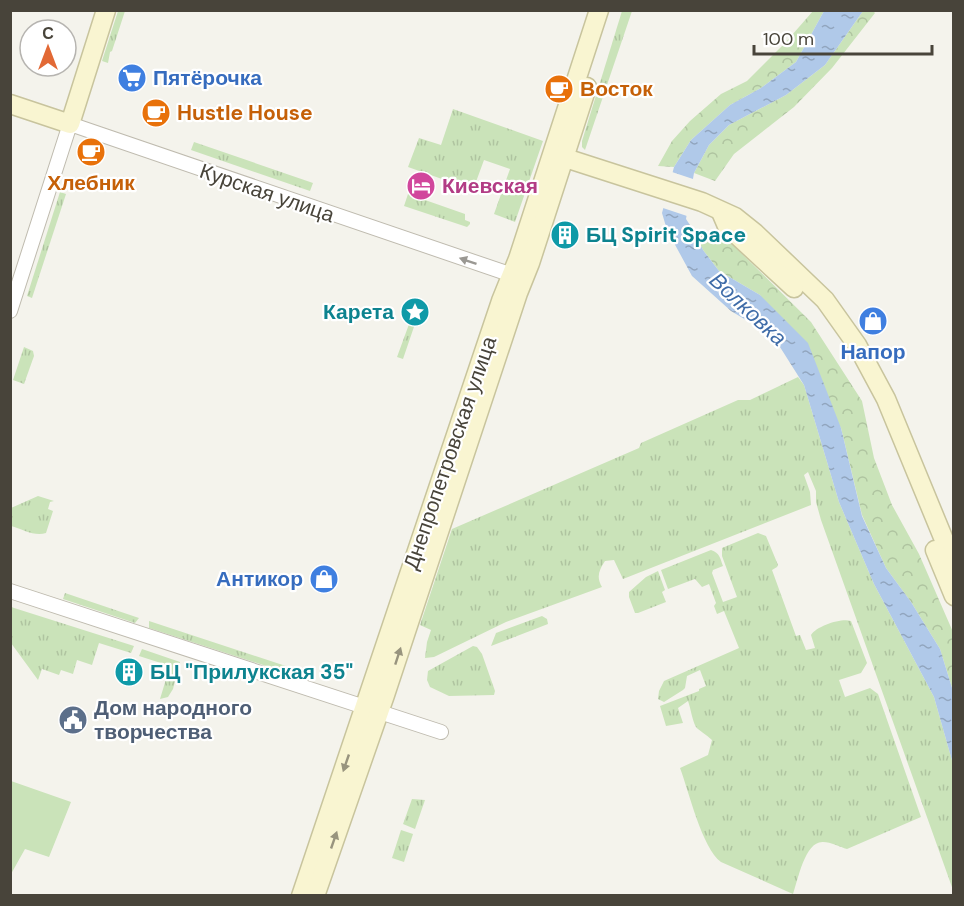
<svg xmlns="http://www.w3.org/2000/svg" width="964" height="906" font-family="'DM Sans',sans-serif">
  <defs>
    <pattern id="grass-tufts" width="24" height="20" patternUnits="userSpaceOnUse" patternTransform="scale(1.5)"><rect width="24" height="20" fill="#cae3b9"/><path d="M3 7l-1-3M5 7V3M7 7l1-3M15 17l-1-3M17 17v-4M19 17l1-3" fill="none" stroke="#afc4a0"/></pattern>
    <pattern id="forest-crowns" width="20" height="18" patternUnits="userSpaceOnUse" patternTransform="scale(1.5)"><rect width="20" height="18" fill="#cae3b9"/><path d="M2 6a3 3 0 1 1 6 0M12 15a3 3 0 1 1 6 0" fill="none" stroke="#afc4a0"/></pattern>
    <pattern id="water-ripples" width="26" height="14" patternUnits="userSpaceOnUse" patternTransform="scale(1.5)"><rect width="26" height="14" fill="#b0c9e9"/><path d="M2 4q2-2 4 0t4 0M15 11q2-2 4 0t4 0" fill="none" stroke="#91a5be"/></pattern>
  </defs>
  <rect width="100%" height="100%" fill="#f4f3ec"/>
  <g fill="url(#grass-tufts)">
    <path d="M 118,11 L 125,11 L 112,51 L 110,52 L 108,63 L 102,61 Z"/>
    <path d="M 622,11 L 632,11 L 585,150 L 582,147 L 582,141 Z"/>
    <path d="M 453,109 L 543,141 L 515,222 L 494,214 L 510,169 L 484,160 L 473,190 L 408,167 L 419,138 L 441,145 Z"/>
    <path d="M 194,142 L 313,183 L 310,191 L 191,150 Z"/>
    <path d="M 60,192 L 66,194 L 32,298 L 27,296 Z"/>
    <path d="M 408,194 L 465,214 L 465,220 L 470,222 L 470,224 L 467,227 L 404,206 Z"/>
    <path d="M 405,305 L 428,314 L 426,320 L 417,318 L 403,359 L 397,357 L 412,316 L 402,312 Z"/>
    <path d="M 24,347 L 33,351 L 34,356 L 24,384 L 13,380 Z"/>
    <path d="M 798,377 L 804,385 L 839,502 L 874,584 L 934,697 L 953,764 L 953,890 L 821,520 L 816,502 L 816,491 L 808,472 L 804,475 L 810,492 L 811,505 L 623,579 L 614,560 L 605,561 C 599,570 596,577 602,587 L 506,622 L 434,657 L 425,658 L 427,642 L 431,630 L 420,625 L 452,529 L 639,448 L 641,443 L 738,400 L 750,400 Z"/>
    <path d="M 38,496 L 54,501 L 50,502 L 48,509 L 53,511 L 46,533 C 35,537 22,529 11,526 L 11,508 Z"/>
    <path d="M 758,533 L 766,536 L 778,565 L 777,567 L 772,570 L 796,636 L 800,635 L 806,650 L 815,648 L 811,635 C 817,626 841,618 851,621 L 867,663 L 861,673 L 839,680 L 845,697 L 870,688 L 878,694 L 921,817 L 847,849 C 840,847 831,842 823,842 C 805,841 798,880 793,894 L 721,862 C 702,848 689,792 680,768 L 708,755 L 712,740 C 707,735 698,730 696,727 C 692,720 691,709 688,701 L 678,708 L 683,723 L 666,726 L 660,706 L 699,691 L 699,689 L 706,686 L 700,670 L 687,676 L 685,688 L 683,690 L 664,702 L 658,699 L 659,691 L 664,681 L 739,648 L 724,611 L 717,614 L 714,606 L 716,603 L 709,584 L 702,587 L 695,579 L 668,589 L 661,570 L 711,550 C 720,553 720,558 723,566 L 713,570 L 712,573 L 723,602 L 737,597 L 722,556 L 722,548 Z"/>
    <path d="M 658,571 L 665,590 L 662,592 L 666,602 L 638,613 L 635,613 L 629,597 L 629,592 L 646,577 Z"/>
    <path d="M 65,593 L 139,618 L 135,623 L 63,599 Z"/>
    <path d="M 11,607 L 134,646 L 131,653 L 99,643 L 92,665 L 77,660 L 73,674 L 61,670 L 59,675 L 42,669 L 38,680 L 11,643 Z"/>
    <path d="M 542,616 L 547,619 L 548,624 L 491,646 L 496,633 Z"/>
    <path d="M 149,621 L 307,673 L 306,679 L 149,628 Z"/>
    <path d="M 473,646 L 477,647 L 482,654 L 495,691 L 494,695 L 449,696 L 430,687 L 427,680 L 428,671 Z"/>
    <path d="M 142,649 L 180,662 L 173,689 L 168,697 L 160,699 L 170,666 L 139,656 Z"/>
    <path d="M 412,799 L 425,800 L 415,829 L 403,824 Z"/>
    <path d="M 401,830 L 413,834 L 404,862 L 392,858 Z"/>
  </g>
  <g fill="url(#forest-crowns)">
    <path d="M 813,11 L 824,11 L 796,62 L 761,88 L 730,105 L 691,140 L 674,167 L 658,166 L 672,141 L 690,121 L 721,94 L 747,81 L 785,43 Z"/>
    <path d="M 863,11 L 873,11 L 875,13 L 832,68 L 794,107 L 734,154 L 715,181 L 694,173 L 709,145 L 729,125 L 786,95 L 825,65 Z"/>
    <path d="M 694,231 L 730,242 L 811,322 L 862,401 L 874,458 L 892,505 L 919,554 L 953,632 L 953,691 L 940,649 L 911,602 L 886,568 L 862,515 L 841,428 L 760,295 L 719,271 L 703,250 Z"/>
  </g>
  <path fill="#cae3b9" d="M 11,781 L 71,802 L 49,857 L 25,849 L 11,874 Z"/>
  <path fill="url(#water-ripples)" d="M 824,11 L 863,11 L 825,65 L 786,95 L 729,125 L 709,145 L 694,173 L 686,219 L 694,231 L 703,250 L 719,271 L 760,295 L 808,343 L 841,428 L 862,516 L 886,568 L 911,602 L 940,649 L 953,691 L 953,764 L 934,697 L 874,584 L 839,502 L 804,385 L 773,336 L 731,311 L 692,276 L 667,230 L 662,213 L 674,167 L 691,140 L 730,105 L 761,88 L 796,62 Z"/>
  <path fill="#f4f3ec" d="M 669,171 L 696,180 L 690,217 L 660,207 Z"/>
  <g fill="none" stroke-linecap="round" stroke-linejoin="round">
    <g stroke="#bfbbaf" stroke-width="16">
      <g id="street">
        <path d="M 10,311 L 70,124 L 518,277"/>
        <path d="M 10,591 L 441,732"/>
      </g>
    </g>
    <g stroke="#c8c49d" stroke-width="21">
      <g id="secondary">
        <path d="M 10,104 L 70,124 L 106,10"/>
        <path d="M 556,155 L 702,202 L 735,217 L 755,233 L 825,300 L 857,345 L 886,399 L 954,564"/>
        <path d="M 721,212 L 727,226 L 794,288"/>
        <path d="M 935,550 L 954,596"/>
        <path d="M 301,896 L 501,301 L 518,259 L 599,10"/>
        <path d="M 315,896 L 385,695 L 518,293 L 530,263 L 587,87"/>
      </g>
    </g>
    <use href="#street" stroke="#fff" stroke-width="14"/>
    <use href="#secondary" stroke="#f9f5d1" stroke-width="18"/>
  </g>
  <defs><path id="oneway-solid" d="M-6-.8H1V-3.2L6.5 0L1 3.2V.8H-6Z" transform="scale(1.5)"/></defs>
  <use fill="#9a9893" href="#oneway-solid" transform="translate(468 261) rotate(-161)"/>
  <g fill="#98947e">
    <use href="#oneway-solid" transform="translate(398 656) rotate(-72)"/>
    <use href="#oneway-solid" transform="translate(346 763) rotate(109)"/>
    <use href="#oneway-solid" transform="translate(334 840) rotate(-71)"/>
  </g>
  <defs>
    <g id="supermarket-disc" transform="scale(1.5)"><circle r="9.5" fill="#3f7fe0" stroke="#fff"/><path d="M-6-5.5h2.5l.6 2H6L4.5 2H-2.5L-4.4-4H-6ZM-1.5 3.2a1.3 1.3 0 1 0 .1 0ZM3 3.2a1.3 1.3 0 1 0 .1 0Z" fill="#fff"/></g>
    <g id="cafe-disc" transform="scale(1.5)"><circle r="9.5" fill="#e8710a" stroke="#fff"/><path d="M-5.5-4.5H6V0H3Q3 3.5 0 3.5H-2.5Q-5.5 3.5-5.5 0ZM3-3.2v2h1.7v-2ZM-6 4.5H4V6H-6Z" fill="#fff"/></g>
    <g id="hotel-disc" transform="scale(1.5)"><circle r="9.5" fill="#d1479c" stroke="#fff"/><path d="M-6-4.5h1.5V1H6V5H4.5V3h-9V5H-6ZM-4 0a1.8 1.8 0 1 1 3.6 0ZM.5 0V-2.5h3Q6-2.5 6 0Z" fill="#fff"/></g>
    <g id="building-disc" transform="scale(1.5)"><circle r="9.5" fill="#0f9aa8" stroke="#fff"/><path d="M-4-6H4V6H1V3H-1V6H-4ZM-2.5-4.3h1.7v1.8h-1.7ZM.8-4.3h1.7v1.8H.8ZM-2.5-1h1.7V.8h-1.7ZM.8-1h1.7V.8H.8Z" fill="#fff"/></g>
    <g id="sight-disc" transform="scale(1.5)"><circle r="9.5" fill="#0f9aa8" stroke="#fff"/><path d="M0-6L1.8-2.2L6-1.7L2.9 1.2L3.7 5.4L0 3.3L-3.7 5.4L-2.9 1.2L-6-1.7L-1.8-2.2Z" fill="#fff"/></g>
    <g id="shop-disc" transform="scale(1.5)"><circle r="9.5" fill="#3f7fe0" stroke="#fff"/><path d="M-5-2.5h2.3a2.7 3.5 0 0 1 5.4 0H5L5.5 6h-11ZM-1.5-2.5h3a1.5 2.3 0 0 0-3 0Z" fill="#fff"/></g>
    <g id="civic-disc" transform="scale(1.5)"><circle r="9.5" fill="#5c6f8a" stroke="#fff"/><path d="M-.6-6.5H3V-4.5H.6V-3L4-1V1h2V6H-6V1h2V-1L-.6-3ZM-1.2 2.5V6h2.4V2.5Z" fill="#fff"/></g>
  </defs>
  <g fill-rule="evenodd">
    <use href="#supermarket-disc" x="132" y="78"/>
    <use href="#cafe-disc" x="559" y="89"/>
    <use href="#cafe-disc" x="156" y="113"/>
    <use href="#cafe-disc" x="91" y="152"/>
    <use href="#hotel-disc" x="421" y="186"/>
    <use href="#building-disc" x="565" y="235"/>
    <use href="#sight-disc" x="415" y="312"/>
    <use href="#shop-disc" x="873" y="321"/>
    <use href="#shop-disc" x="324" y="579"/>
    <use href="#building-disc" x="129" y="672"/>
    <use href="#civic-disc" x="73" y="720"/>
  </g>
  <g text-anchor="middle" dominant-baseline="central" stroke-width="4.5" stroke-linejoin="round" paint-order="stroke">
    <g font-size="21" font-weight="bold" fill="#366cbe" stroke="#fff" text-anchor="start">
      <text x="153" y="78">Пятёрочка</text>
      <text x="873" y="352" text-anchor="middle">Напор</text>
      <text x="303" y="579" text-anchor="end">Антикор</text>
    </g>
    <g font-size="21" font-weight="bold" fill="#c56008" stroke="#fff" text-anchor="start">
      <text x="580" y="89">Восток</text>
      <text x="177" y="113">Hustle House</text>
      <text x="91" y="183" text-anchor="middle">Хлебник</text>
    </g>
    <g font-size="21" font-weight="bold" fill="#b23c85" stroke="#fff" text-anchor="start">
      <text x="442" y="186">Киевская</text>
    </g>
    <g font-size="21" fill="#48443a" stroke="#fff">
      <text transform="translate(267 193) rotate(19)">Курская улица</text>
      <text transform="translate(450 453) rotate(-71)">Днепропетровская улица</text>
    </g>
    <g font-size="21" font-weight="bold" fill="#0d838f" stroke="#fff" text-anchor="start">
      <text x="586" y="235">БЦ Spirit Space</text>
      <text x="394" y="312" text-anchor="end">Карета</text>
      <text x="150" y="672">БЦ "Прилукская 35"</text>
    </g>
    <g font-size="21" font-weight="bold" fill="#4e5e75" stroke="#fff" text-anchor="start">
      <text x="94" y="708">Дом народного<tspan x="94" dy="24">творчества</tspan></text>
    </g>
    <g font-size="22" font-style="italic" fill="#3f6ca8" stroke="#fff">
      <text transform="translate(748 309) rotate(43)">Волковка</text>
    </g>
  </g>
  <rect width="964" height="906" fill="none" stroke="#48443a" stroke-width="24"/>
  <g transform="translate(48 48)"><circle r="28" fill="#ffffff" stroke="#b6b4b0" stroke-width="1.5"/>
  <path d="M0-4.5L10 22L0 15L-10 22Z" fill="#e26935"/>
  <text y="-9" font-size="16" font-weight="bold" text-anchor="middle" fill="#48443a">С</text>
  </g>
  <path d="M754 45v9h178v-9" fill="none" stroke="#48443a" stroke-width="3"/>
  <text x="763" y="45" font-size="18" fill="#48443a" stroke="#ffffff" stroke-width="4.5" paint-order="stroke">100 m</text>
</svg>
